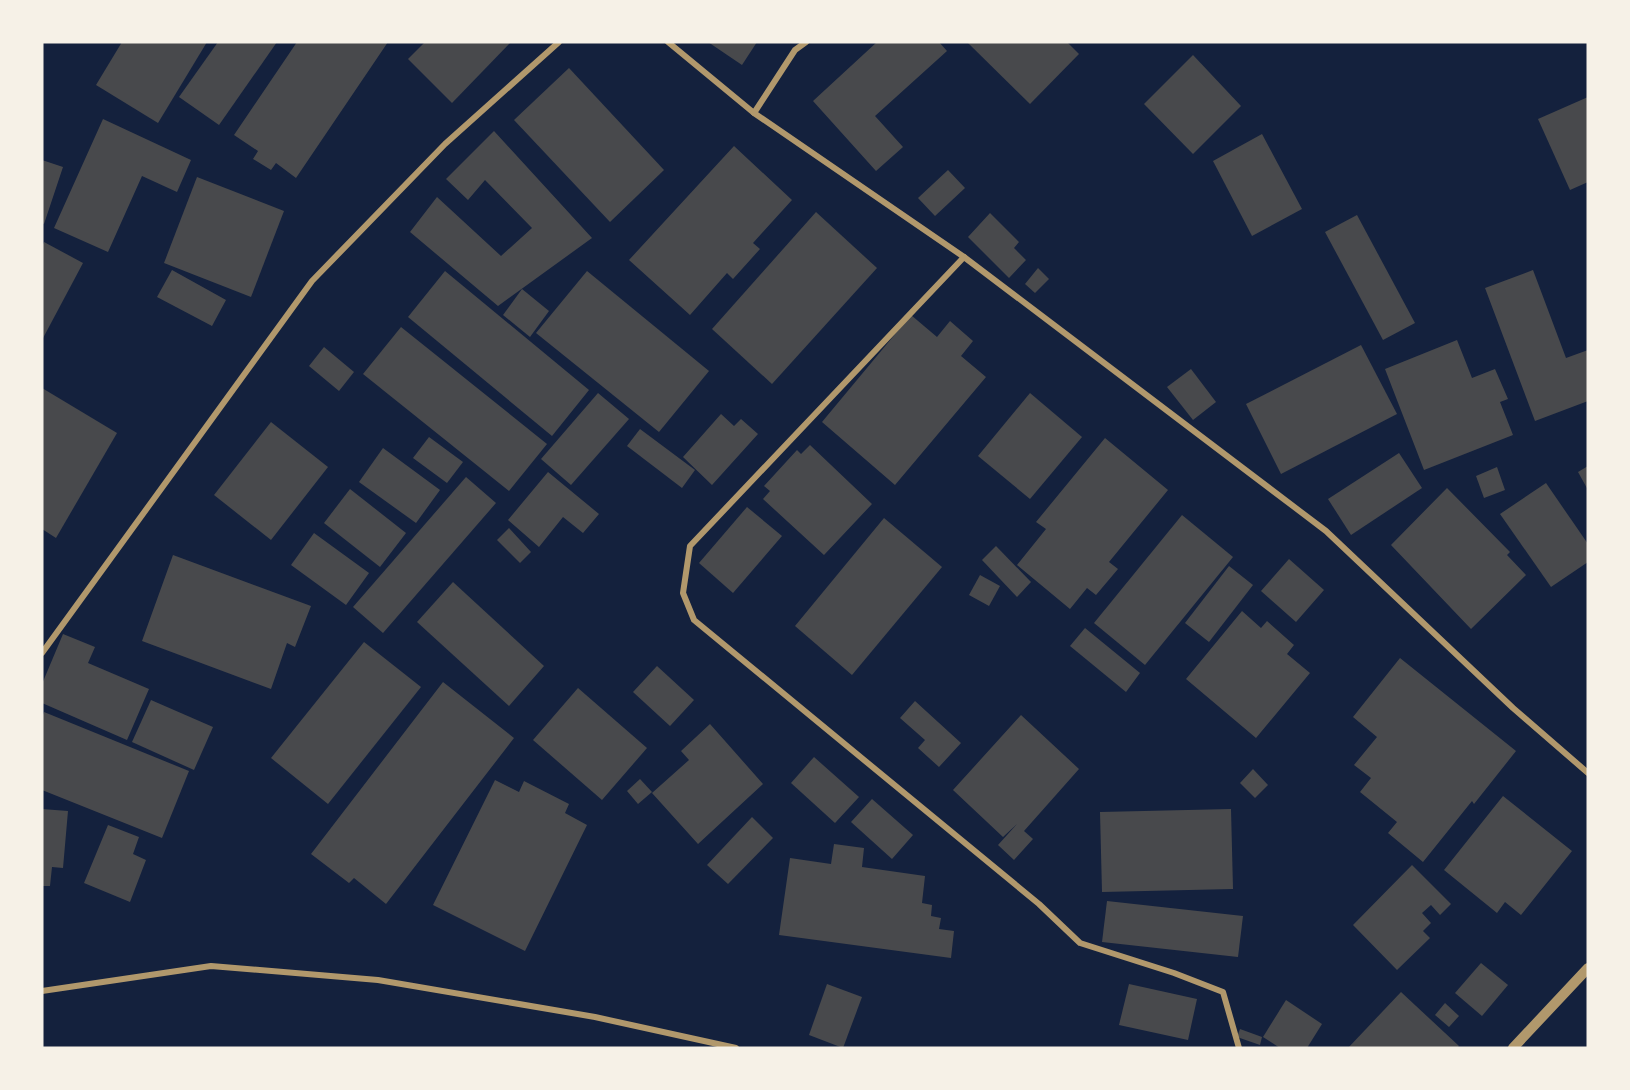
<svg xmlns="http://www.w3.org/2000/svg" width="1630" height="1090" font-family="'IBM Plex Sans',sans-serif">
  <rect width="100%" height="100%" fill="#14213d"/>
  <g fill="#48494c">
    <path d="M 122,42 L 207,42 L 158,123 L 96,85 Z"/>
    <path d="M 218,42 L 277,42 L 219,125 L 179,97 Z"/>
    <path d="M 297,42 L 388,42 L 296,178 L 276,163 L 271,170 L 253,159 L 258,151 L 234,135 Z"/>
    <path d="M 425,42 L 511,42 L 452,103 L 408,59 Z"/>
    <path d="M 708,42 L 757,42 L 742,65 Z"/>
    <path d="M 877,42 L 939,42 L 947,51 L 875,116 L 903,147 L 876,171 L 813,101 Z"/>
    <path d="M 967,42 L 1067,42 L 1079,54 L 1030,104 Z"/>
    <path d="M 1193,55 L 1241,106 L 1193,154 L 1144,104 Z"/>
    <path d="M 569,68 L 664,170 L 610,222 L 514,120 Z"/>
    <path d="M 1588,97 L 1588,182 L 1570,190 L 1538,119 Z"/>
    <path d="M 103,119 L 191,160 L 177,192 L 142,176 L 108,252 L 54,228 Z"/>
    <path d="M 494,131 L 592,238 L 498,306 L 410,232 L 437,197 L 501,256 L 532,228 L 485,180 L 468,200 L 446,179 Z"/>
    <path d="M 1262,134 L 1302,209 L 1252,236 L 1213,161 Z"/>
    <path d="M 734,146 L 792,200 L 753,243 L 760,249 L 733,279 L 727,273 L 690,315 L 629,260 Z"/>
    <path d="M 42,160 L 63,167 L 44,224 L 42,223 Z"/>
    <path d="M 948,170 L 965,188 L 935,216 L 918,198 Z"/>
    <path d="M 197,177 L 284,211 L 251,297 L 164,263 Z"/>
    <path d="M 816,212 L 877,268 L 772,384 L 712,329 Z"/>
    <path d="M 990,213 L 1019,242 L 1014,248 L 1026,260 L 1009,278 L 968,237 Z"/>
    <path d="M 1357,215 L 1415,323 L 1383,340 L 1325,232 Z"/>
    <path d="M 44,242 L 83,263 L 42,340 L 42,247 Z"/>
    <path d="M 1038,268 L 1049,279 L 1035,293 L 1025,284 Z"/>
    <path d="M 172,270 L 226,300 L 212,326 L 157,297 Z"/>
    <path d="M 1533,270 L 1566,358 L 1588,350 L 1588,401 L 1535,421 L 1485,288 Z"/>
    <path d="M 445,271 L 589,390 L 552,436 L 408,317 Z"/>
    <path d="M 587,271 L 709,371 L 659,432 L 536,333 Z"/>
    <path d="M 522,289 L 549,311 L 530,337 L 503,315 Z"/>
    <path d="M 911,315 L 937,337 L 950,321 L 973,341 L 961,356 L 986,377 L 895,485 L 822,422 Z"/>
    <path d="M 401,327 L 547,444 L 509,491 L 363,374 Z"/>
    <path d="M 1457,340 L 1472,378 L 1495,369 L 1508,399 L 1500,402 L 1513,435 L 1424,470 L 1385,369 Z"/>
    <path d="M 1361,345 L 1397,414 L 1281,474 L 1246,404 Z"/>
    <path d="M 324,347 L 354,372 L 339,391 L 309,366 Z"/>
    <path d="M 1191,369 L 1216,402 L 1193,420 L 1167,387 Z"/>
    <path d="M 42,388 L 117,433 L 56,538 L 42,529 Z"/>
    <path d="M 598,393 L 629,419 L 571,485 L 541,459 Z"/>
    <path d="M 1030,393 L 1082,437 L 1030,499 L 978,456 Z"/>
    <path d="M 721,414 L 734,426 L 741,419 L 758,434 L 712,485 L 683,457 Z"/>
    <path d="M 271,422 L 328,467 L 271,540 L 214,495 Z"/>
    <path d="M 640,429 L 695,470 L 682,488 L 627,446 Z"/>
    <path d="M 429,437 L 463,462 L 447,483 L 413,458 Z"/>
    <path d="M 1105,438 L 1168,490 L 1109,562 L 1118,569 L 1096,595 L 1087,588 L 1070,609 L 1017,565 L 1046,529 L 1036,522 Z"/>
    <path d="M 810,445 L 872,504 L 824,555 L 763,499 L 770,491 L 764,486 L 797,450 L 801,454 Z"/>
    <path d="M 383,448 L 440,490 L 416,523 L 359,482 Z"/>
    <path d="M 1399,453 L 1422,488 L 1351,535 L 1328,499 Z"/>
    <path d="M 1588,466 L 1588,490 L 1578,472 Z"/>
    <path d="M 1497,467 L 1505,490 L 1484,498 L 1476,476 Z"/>
    <path d="M 548,472 L 599,514 L 583,533 L 563,517 L 539,547 L 508,520 Z"/>
    <path d="M 466,477 L 496,503 L 383,633 L 353,607 Z"/>
    <path d="M 1546,483 L 1588,544 L 1588,562 L 1551,587 L 1500,514 Z"/>
    <path d="M 1447,488 L 1510,552 L 1507,555 L 1526,575 L 1471,629 L 1391,545 Z"/>
    <path d="M 350,489 L 406,533 L 380,567 L 324,523 Z"/>
    <path d="M 747,507 L 782,536 L 733,593 L 699,563 Z"/>
    <path d="M 1182,515 L 1233,557 L 1145,665 L 1094,623 Z"/>
    <path d="M 884,518 L 942,567 L 852,675 L 795,626 Z"/>
    <path d="M 509,528 L 531,552 L 520,563 L 497,540 Z"/>
    <path d="M 314,533 L 369,573 L 346,605 L 291,565 Z"/>
    <path d="M 996,546 L 1031,582 L 1017,597 L 982,560 Z"/>
    <path d="M 173,555 L 311,606 L 295,647 L 287,643 L 271,689 L 142,641 Z"/>
    <path d="M 1289,559 L 1324,590 L 1296,622 L 1261,591 Z"/>
    <path d="M 1229,566 L 1253,585 L 1209,642 L 1185,623 Z"/>
    <path d="M 980,575 L 1000,586 L 989,606 L 969,595 Z"/>
    <path d="M 453,582 L 544,666 L 509,706 L 417,622 Z"/>
    <path d="M 1242,611 L 1261,628 L 1267,621 L 1294,645 L 1287,654 L 1310,673 L 1256,738 L 1186,679 Z"/>
    <path d="M 1085,628 L 1140,673 L 1126,692 L 1070,646 Z"/>
    <path d="M 63,634 L 95,647 L 88,663 L 149,689 L 127,740 L 42,703 L 42,684 Z"/>
    <path d="M 364,642 L 421,687 L 328,804 L 271,758 Z"/>
    <path d="M 1400,658 L 1516,751 L 1474,804 L 1472,801 L 1423,862 L 1388,833 L 1397,822 L 1360,792 L 1371,778 L 1354,765 L 1377,737 L 1353,717 Z"/>
    <path d="M 657,666 L 694,700 L 670,726 L 633,692 Z"/>
    <path d="M 443,682 L 514,738 L 386,904 L 354,878 L 349,883 L 311,854 Z"/>
    <path d="M 578,688 L 647,748 L 602,800 L 533,740 Z"/>
    <path d="M 151,700 L 213,727 L 194,770 L 132,742 Z"/>
    <path d="M 915,701 L 961,743 L 939,767 L 918,748 L 925,740 L 900,718 Z"/>
    <path d="M 44,712 L 189,771 L 162,838 L 42,790 L 42,718 Z"/>
    <path d="M 1021,715 L 1079,769 L 1024,831 L 1033,839 L 1014,860 L 998,845 L 1017,824 L 1003,837 L 953,790 Z"/>
    <path d="M 710,724 L 763,784 L 698,844 L 652,793 L 689,760 L 681,751 Z"/>
    <path d="M 814,757 L 859,797 L 835,823 L 791,783 Z"/>
    <path d="M 1253,769 L 1268,785 L 1255,798 L 1240,783 Z"/>
    <path d="M 640,779 L 652,792 L 638,804 L 627,791 Z"/>
    <path d="M 495,780 L 519,792 L 524,781 L 569,804 L 565,813 L 587,825 L 525,951 L 433,905 Z"/>
    <path d="M 1503,796 L 1572,851 L 1521,915 L 1505,902 L 1497,913 L 1444,870 Z"/>
    <path d="M 872,799 L 913,835 L 892,859 L 851,822 Z"/>
    <path d="M 42,809 L 68,811 L 63,868 L 52,867 L 50,886 L 42,886 Z"/>
    <path d="M 1231,809 L 1233,889 L 1102,892 L 1100,812 Z"/>
    <path d="M 752,817 L 773,838 L 728,884 L 707,865 Z"/>
    <path d="M 108,825 L 139,837 L 133,854 L 146,860 L 130,902 L 84,883 Z"/>
    <path d="M 834,844 L 864,848 L 862,867 L 925,876 L 922,903 L 932,905 L 931,916 L 941,918 L 939,929 L 954,931 L 951,958 L 779,935 L 790,858 L 831,864 Z"/>
    <path d="M 1412,865 L 1451,904 L 1440,915 L 1431,905 L 1422,913 L 1431,923 L 1423,931 L 1430,938 L 1397,970 L 1353,925 Z"/>
    <path d="M 1107,901 L 1243,916 L 1238,957 L 1102,942 Z"/>
    <path d="M 1481,963 L 1508,985 L 1482,1016 L 1455,993 Z"/>
    <path d="M 827,984 L 862,997 L 843,1048 L 809,1035 Z"/>
    <path d="M 1129,984 L 1197,999 L 1188,1040 L 1119,1025 Z"/>
    <path d="M 1401,992 L 1459,1046 L 1457,1048 L 1348,1048 Z"/>
    <path d="M 1286,1000 L 1322,1024 L 1307,1048 L 1280,1048 L 1263,1037 Z"/>
    <path d="M 1445,1003 L 1459,1016 L 1449,1027 L 1435,1015 Z"/>
    <path d="M 1240,1029 L 1262,1037 L 1260,1045 L 1237,1037 Z"/>
  </g>
  <g fill="none" stroke-linecap="round" stroke-linejoin="round">
    <g stroke="#b1986c" stroke-width="6">
      <path d="M 668,42 L 754,113 L 964,257 L 1326,531 L 1513,708 L 1588,773"/>
      <path d="M 754,113 L 795,50 L 806,42"/>
      <path d="M 964,257 L 690,546 L 683,593 L 694,620 L 1039,904 L 1080,943 L 1174,973 L 1223,992 L 1239,1048"/>
      <path d="M 42,653 L 312,281 L 445,144 L 559,42"/>
      <path d="M 42,991 L 211,966 L 378,980 L 595,1017 L 736,1048"/>
    </g>
    <path stroke="#b1986c" stroke-width="10" d="M 1513,1048 L 1588,968"/>
  </g>
  <rect width="1630" height="1090" fill="none" stroke="#f6f1e7" stroke-width="87"/>
</svg>
